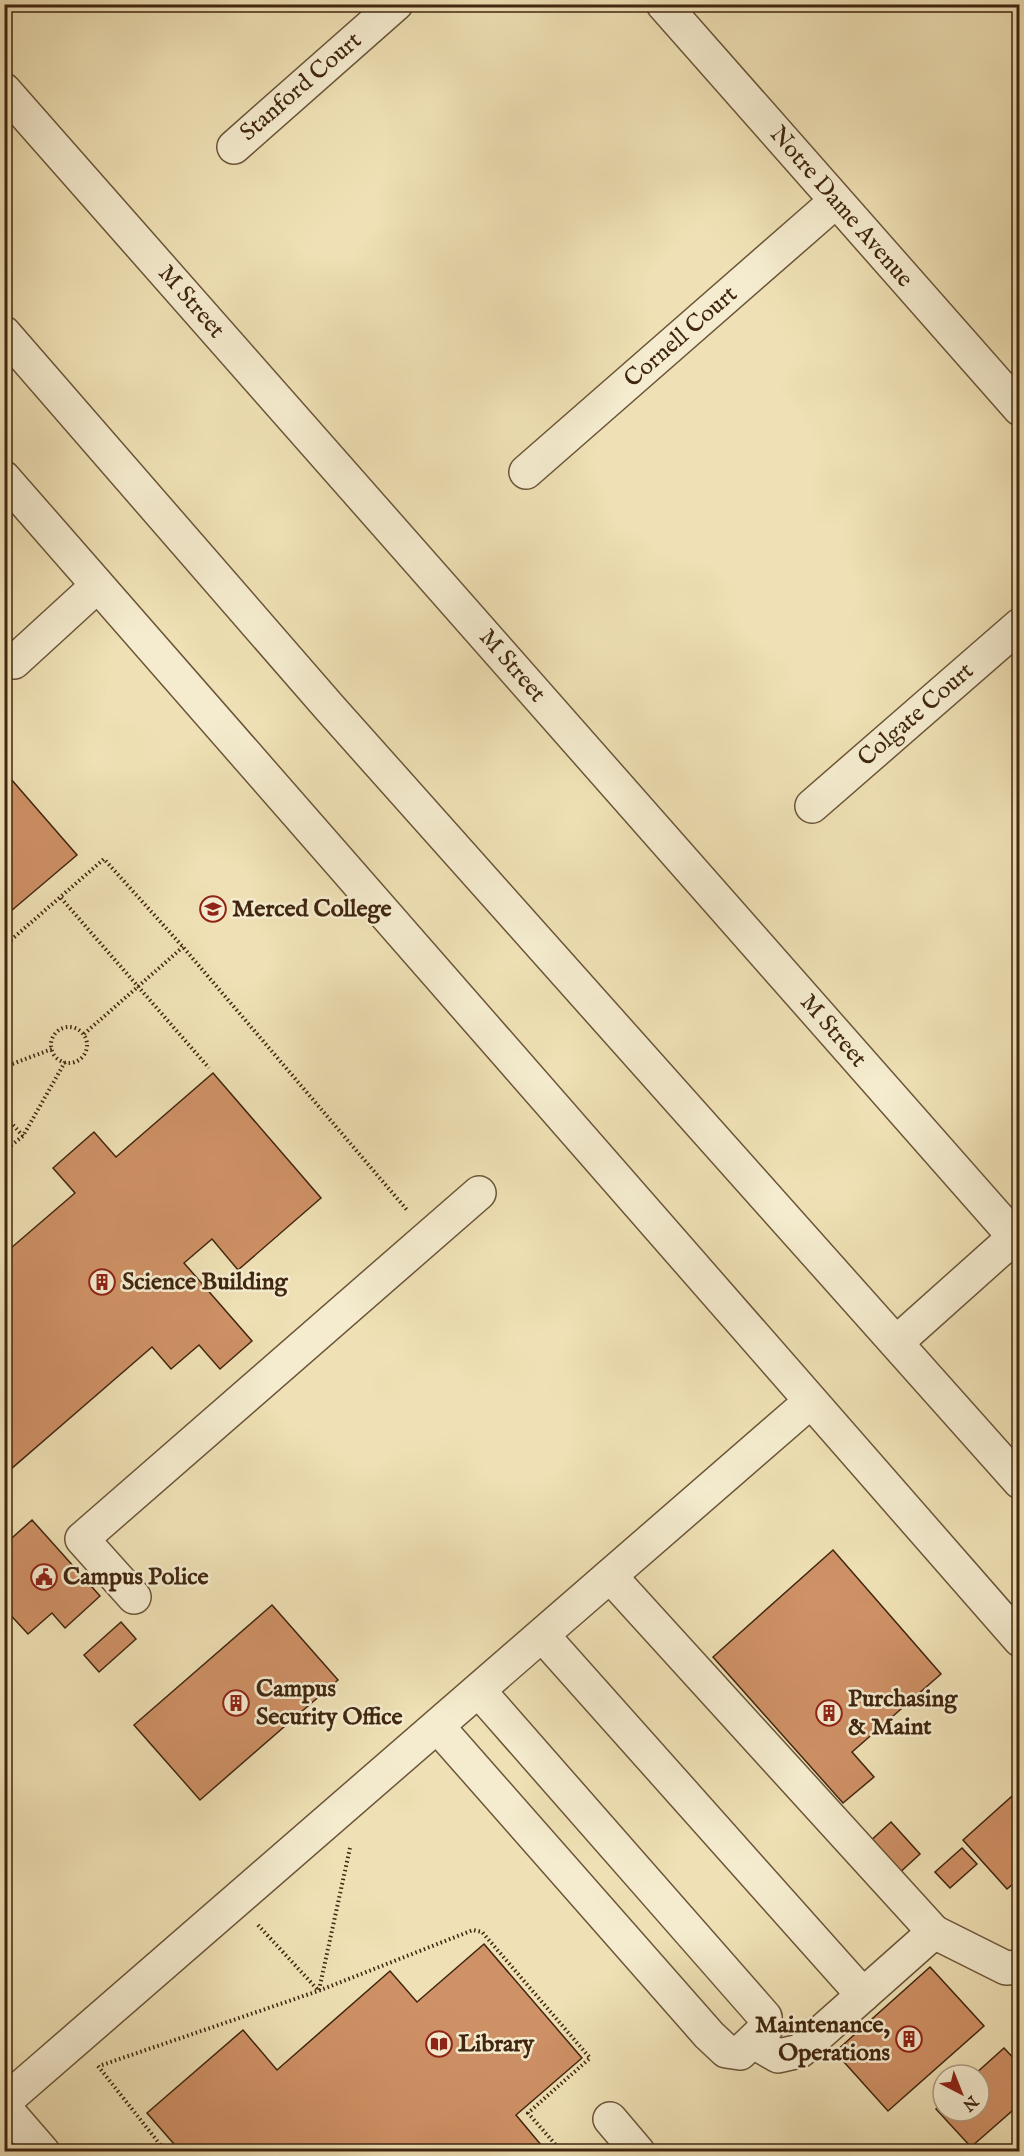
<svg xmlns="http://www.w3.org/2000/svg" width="1024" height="2156" font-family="'IM FELL English',serif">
  <rect width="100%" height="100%" fill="#efe1b5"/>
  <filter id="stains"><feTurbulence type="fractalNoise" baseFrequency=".00333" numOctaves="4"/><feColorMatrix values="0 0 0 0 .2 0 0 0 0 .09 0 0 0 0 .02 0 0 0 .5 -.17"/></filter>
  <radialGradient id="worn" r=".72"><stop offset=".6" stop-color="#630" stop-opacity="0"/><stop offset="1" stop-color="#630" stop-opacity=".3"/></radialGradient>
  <g fill="#cf9166" stroke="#402610" stroke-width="1.5">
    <path d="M 4,771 L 77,855 L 4,917 Z"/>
    <path d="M 213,1073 L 321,1198 L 238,1270 L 212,1239 L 184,1263 L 252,1341 L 220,1369 L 199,1345 L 171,1369 L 152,1347 L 4,1475 L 4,1254 L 75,1193 L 53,1168 L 94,1132 L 116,1157 Z"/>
    <path d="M 32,1520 L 100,1596 L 65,1628 L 52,1613 L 28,1634 L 4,1608 L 4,1572 L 10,1566 L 4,1560 L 4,1545 Z"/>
    <path d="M 833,1550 L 941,1674 L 852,1752 L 874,1777 L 843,1803 L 713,1657 Z"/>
    <path d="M 272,1605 L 338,1680 L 200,1800 L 134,1725 Z"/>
    <path d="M 121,1622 L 136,1639 L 99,1672 L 84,1655 Z"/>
    <path d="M 1020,1789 L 1020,1878 L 1007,1889 L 963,1840 Z"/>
    <path d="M 891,1822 L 920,1854 L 896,1876 L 867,1844 Z"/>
    <path d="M 962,1848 L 977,1864 L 950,1888 L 935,1872 Z"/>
    <path d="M 484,1944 L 582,2058 L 516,2115 L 547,2152 L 181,2152 L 147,2113 L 243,2030 L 277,2070 L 390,1971 L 417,2002 Z"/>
    <path d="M 930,1967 L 984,2026 L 888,2111 L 835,2052 Z"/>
    <path d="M 1004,2048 L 1020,2065 L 1020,2104 L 971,2147 L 936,2109 L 943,2103 L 943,2111 L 979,2111 L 979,2075 L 974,2075 Z"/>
  </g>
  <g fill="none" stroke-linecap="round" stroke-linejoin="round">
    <g stroke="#6c5539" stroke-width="36">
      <g id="minor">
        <path d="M 663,4 L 1020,409"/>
        <path d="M 4,90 L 1020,1243"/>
        <path d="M 234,147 L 396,4"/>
        <path d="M 4,333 L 329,707 L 1020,1482"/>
        <path d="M 526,472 L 836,201"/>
        <path d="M 4,478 L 1020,1640"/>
        <path d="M 14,662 L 97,586"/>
        <path d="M 812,806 L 1020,625"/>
        <path d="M 897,1342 L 1020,1232"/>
        <path d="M 134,1597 L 82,1539 L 479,1193"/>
        <path d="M 543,1636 L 863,1995 L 934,1932 L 610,1576"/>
        <path d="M 438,1727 L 709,2035 L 726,2051 L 740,2053 L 766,2028 L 765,2017 L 479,1691"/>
        <path d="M 934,1932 L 1006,1968 L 1020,1967"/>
        <path d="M 754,2042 L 778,2056 L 800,2051 L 863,1995"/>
        <path d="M 4,2102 L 810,1402"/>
        <path d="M 4,2107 L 43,2152"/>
        <path d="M 610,2119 L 638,2152"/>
      </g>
    </g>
    <g stroke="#402610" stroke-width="4" stroke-dasharray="1.5 3" stroke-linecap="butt">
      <path d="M 61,898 L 209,1068"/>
      <path d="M 4,946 L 104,859 L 183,947 L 407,1210"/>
      <circle cx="69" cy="1045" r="18"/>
      <path d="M 84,1034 L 183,947"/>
      <path d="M 4,1067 L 52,1049"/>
      <path d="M 4,1115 L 23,1136"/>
      <path d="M 4,1151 L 23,1136 L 65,1062"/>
      <path d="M 258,1925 L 318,1990"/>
      <path d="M 319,1990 L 350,1848"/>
      <path d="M 102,2065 L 318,1991 L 473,1930 L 482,1932 L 590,2058 L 528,2113 L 562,2152"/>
      <path d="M 98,2066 L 166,2152"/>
    </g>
    <use href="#minor" stroke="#f5eccf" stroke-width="33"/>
  </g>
  <defs>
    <g id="university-ring" transform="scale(1.35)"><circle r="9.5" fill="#f5eccf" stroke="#8f2418" stroke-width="1.5"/><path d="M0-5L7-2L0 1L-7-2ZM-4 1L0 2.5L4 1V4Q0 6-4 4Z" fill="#8f2418"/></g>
    <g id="building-ring" transform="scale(1.35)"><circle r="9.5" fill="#f5eccf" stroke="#8f2418" stroke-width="1.5"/><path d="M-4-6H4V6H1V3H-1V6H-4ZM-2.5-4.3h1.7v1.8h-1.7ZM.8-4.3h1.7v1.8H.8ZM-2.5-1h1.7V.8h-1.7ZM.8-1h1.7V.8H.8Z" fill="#8f2418"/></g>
    <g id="civic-ring" transform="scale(1.35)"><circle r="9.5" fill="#f5eccf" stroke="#8f2418" stroke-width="1.5"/><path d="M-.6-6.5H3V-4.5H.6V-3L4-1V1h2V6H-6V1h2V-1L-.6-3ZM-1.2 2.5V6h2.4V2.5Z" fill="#8f2418"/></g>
    <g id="library-ring" transform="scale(1.35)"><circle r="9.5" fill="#f5eccf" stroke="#8f2418" stroke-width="1.5"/><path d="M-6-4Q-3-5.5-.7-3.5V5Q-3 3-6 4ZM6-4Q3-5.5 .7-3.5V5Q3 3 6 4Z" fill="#8f2418"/></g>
  </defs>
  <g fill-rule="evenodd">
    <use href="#university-ring" x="213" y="909"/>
    <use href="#building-ring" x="102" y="1282"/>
    <use href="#civic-ring" x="44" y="1577"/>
    <use href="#building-ring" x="236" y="1703"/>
    <use href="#building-ring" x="829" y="1713"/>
    <use href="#building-ring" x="909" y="2039"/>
    <use href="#library-ring" x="439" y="2044"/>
  </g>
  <g text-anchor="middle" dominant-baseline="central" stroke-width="5" stroke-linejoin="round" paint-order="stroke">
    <g font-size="24" fill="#402610" stroke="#f5eccf">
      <text transform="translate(301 87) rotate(-41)">Stanford Court</text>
      <text transform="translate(841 207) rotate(49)">Notre Dame Avenue</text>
      <text transform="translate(191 302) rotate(49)">M Street</text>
      <text transform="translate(681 337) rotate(-41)">Cornell Court</text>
      <text transform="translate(512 666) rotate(49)">M Street</text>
      <text transform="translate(916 715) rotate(-41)">Colgate Court</text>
      <text transform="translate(833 1031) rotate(49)">M Street</text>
    </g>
    <g font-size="24" font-weight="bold" fill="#402610" stroke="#f5eccf" text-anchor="start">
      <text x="232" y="909">Merced College</text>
      <text x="122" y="1282">Science Building</text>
      <text x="63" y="1577">Campus Police</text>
      <text x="256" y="1689">Campus<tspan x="256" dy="28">Security Office</tspan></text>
      <text x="848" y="1699">Purchasing<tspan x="848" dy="28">&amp; Maint</tspan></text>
      <text x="890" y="2025" text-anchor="end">Maintenance,<tspan x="890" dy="28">Operations</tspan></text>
      <text x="458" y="2044">Library</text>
    </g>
  </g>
  <rect width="1024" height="2156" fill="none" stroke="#efe1b5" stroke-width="24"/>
  <rect x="6" y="6" width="1012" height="2144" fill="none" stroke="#402610" stroke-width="3"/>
  <rect x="12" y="12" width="1000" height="2132" fill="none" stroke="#402610" stroke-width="1.5"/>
  <g transform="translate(961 2093) rotate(138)"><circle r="28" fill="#f5eccf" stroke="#ad9d83" stroke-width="1.5"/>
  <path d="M0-4.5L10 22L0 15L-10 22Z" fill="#8f2418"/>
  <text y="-9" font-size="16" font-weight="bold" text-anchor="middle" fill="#402610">N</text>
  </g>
  <rect width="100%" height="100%" filter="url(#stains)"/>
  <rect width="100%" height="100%" fill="url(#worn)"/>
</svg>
